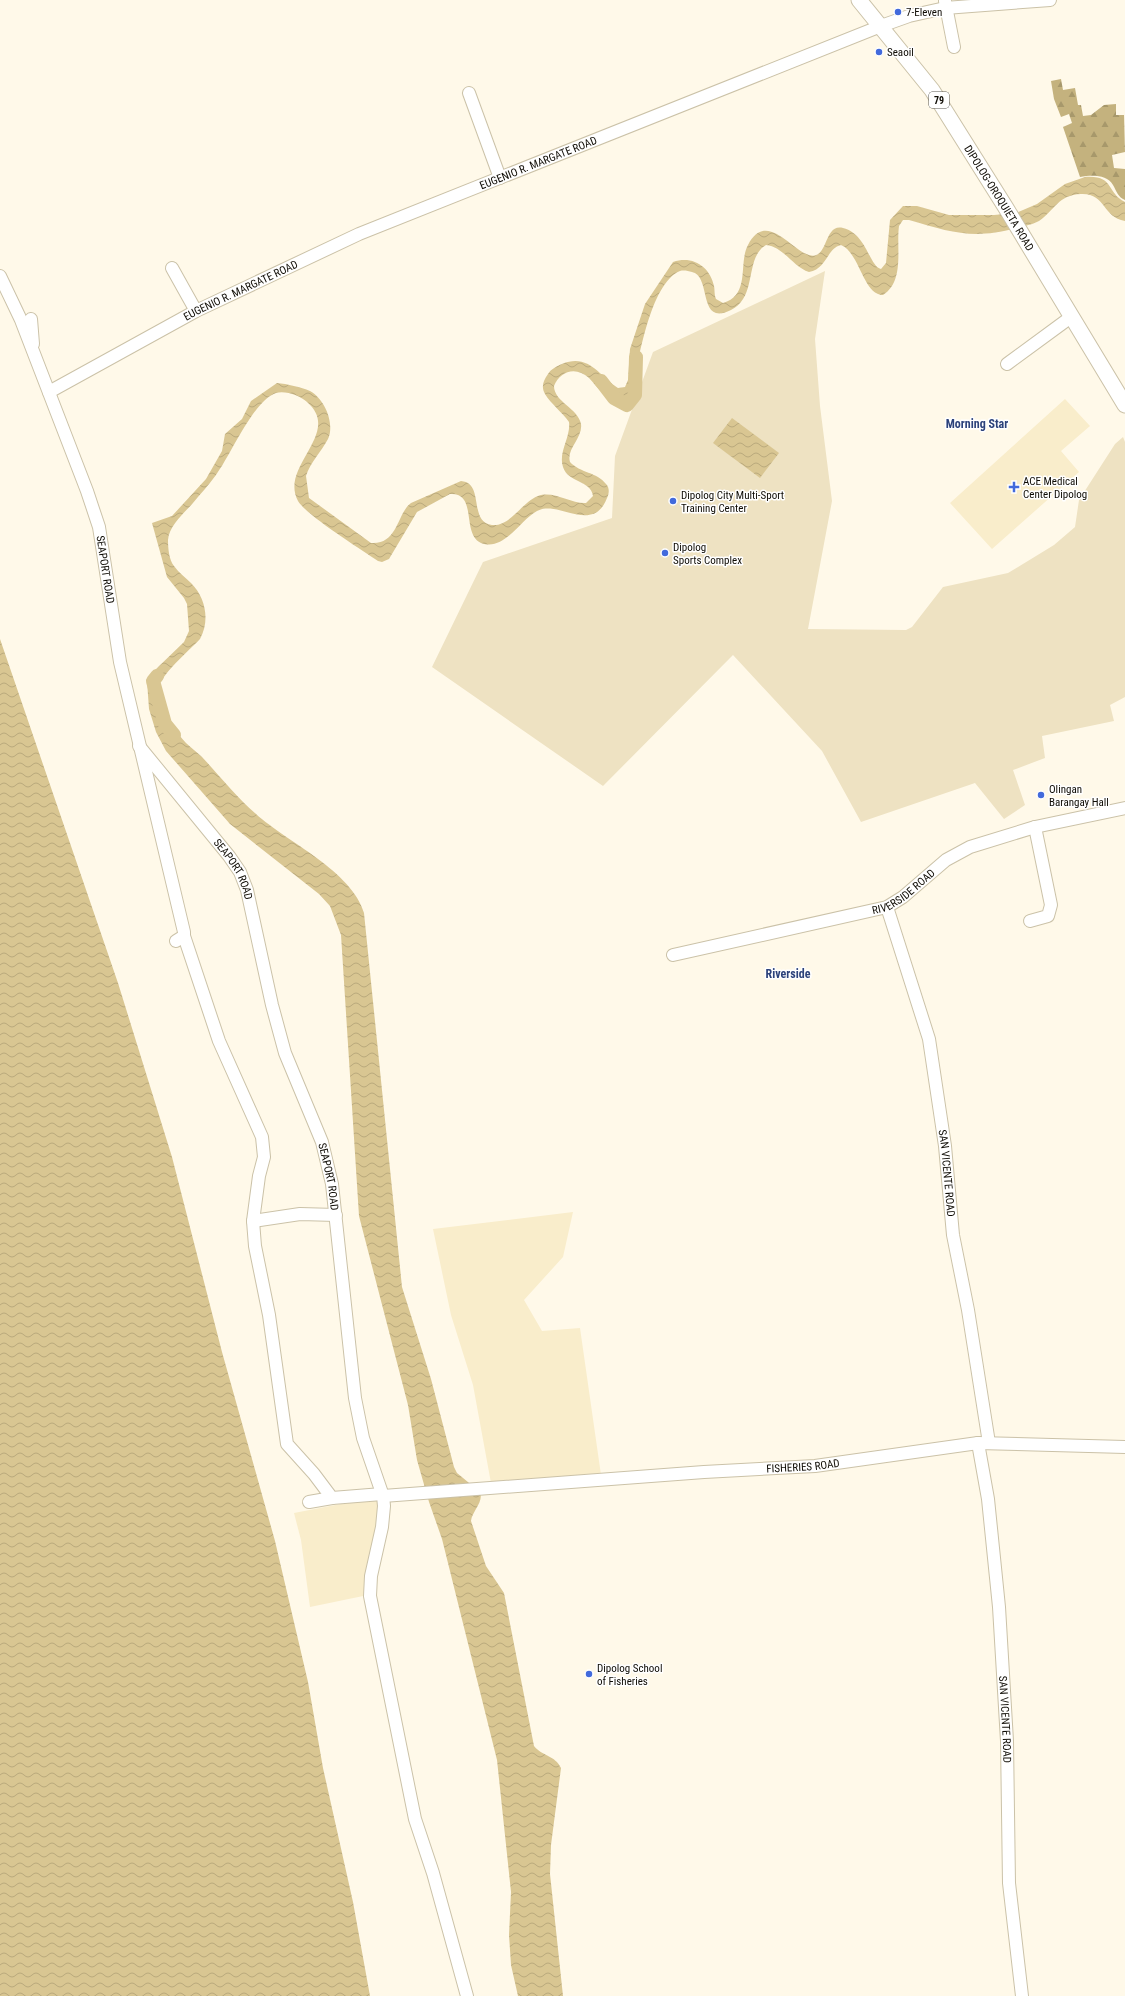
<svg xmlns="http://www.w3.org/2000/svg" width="1125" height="1996" font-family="'Roboto Condensed',sans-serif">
  <defs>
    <pattern id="forest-firs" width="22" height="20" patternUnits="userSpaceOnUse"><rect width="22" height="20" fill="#c4b27e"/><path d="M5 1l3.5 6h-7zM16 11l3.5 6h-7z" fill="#a7986b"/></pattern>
    <pattern id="water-waves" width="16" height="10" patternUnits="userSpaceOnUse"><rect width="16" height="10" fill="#d9c692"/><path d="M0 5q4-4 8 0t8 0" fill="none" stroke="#b9a97c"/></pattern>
  </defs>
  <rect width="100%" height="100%" fill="#fff9e9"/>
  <g fill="#f9edcb">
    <path d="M 1065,399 L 1090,426 L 1061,451 L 1079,472 L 992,549 L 950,503 Z"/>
    <path d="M 573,1212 L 563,1257 L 524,1300 L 542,1331 L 580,1328 L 601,1475 L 491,1483 L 473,1385 L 451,1315 L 433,1229 Z"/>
    <path d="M 382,1496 L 368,1595 L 310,1607 L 301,1540 L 294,1513 Z"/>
  </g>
  <path fill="#eee2c2" d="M 825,271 L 815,339 L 820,406 L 832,501 L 808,629 L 906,630 L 912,627 L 943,587 L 1008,573 L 1054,545 L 1075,527 L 1079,500 L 1115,444 L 1123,437 L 1125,442 L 1125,697 L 1110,705 L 1114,721 L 1042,736 L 1045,758 L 1013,770 L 1025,805 L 1004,819 L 975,783 L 861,822 L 822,751 L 733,655 L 603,786 L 432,667 L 483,562 L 612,518 L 615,456 L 653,352 Z"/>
  <path fill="url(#forest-firs)" d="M 1061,79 L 1063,90 L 1075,88 L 1078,105 L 1081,105 L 1083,116 L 1091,115 L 1104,105 L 1116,104 L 1116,115 L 1124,115 L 1125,152 L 1112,155 L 1114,168 L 1125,169 L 1125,200 C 1118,197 1117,192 1113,185 C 1107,174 1091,175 1080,177 L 1063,127 L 1072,123 L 1069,114 L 1061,117 L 1054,99 L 1051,81 Z"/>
  <g fill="url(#water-waves)">
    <path d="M 1085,177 C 1115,175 1106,193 1125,202 L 1125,221 C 1102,217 1106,193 1081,194 C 1058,195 1055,210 1039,221 C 1032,225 1023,226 1016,228 C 973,240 950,232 909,220 L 903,220 L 899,226 C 896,248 905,281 883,295 C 863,295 860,253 841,245 C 827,248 827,269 809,272 C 793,267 784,247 766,245 C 744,258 758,297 731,310 C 697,327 712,276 692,272 C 688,271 684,270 680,271 C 650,283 638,363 632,391 L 626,397 C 620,399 611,396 605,393 C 598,390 594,383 589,378 C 576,366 560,371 554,386 C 554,402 578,408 581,424 C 583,438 566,449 570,462 C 580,473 597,472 606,484 C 610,488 609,494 607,498 C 593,535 558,499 537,511 C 520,520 504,552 481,543 C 461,534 478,492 450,494 L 417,512 L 389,559 L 382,562 L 378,561 C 362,550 306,515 298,501 C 279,466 343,433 307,402 C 301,396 285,390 276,393 C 253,401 231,455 216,475 C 209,485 200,494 193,503 C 184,513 169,526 168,540 C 168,548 169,560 174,566 C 179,573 186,578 191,583 C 206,598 210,621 200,639 C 186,654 155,678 154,701 C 154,716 165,717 173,726 C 177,732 181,738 186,743 C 191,748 197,752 202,757 C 220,776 236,797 256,814 C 287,842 352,871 364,913 L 402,1287 L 431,1379 L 454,1467 L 457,1473 L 480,1492 C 484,1502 472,1511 471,1521 L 486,1566 L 504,1593 L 534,1746 C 543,1757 555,1755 561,1768 L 551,1845 L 550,1874 L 563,1996 L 518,1996 L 511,1965 L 509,1935 L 511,1892 L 497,1760 L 442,1539 L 429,1502 L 417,1460 L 408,1405 L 359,1216 L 341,935 L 330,906 L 319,894 L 230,824 L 166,751 L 156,732 L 149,709 L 147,681 L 155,670 L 184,642 L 189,631 L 187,604 L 184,598 L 167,577 L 152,523 L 172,516 L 206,479 L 222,451 L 225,434 L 242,419 L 251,401 L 277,383 C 287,384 301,387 310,391 C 325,399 335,424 328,439 C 321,452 310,463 306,476 L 309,498 L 371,543 C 398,545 397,513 411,503 L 461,481 C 485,483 468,522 492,525 C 510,527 522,502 538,496 C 553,490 571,504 586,503 L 593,496 C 591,480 568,483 563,467 C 558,452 571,437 569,422 C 562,412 551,404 545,394 C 541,387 543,381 548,374 C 551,369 557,366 562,364 C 589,353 599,376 618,388 L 625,387 L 628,380 L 630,349 L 645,304 L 673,262 C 693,255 710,267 714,286 C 715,291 714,294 716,299 L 723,303 C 751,295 738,263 748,245 C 766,210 791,250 809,255 C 829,261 823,223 843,228 C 867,234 869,266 881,269 L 886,263 L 890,220 L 903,206 L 917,206 L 949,215 L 994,215 L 1016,213 L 1037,204 L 1065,184 Z"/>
    <path d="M 732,418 L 779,453 L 760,478 L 713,443 Z"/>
    <path d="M 0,639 L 118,983 L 172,1157 L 222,1352 L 275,1541 L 308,1682 L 323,1768 L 353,1902 L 370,1996 L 0,1996 Z"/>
  </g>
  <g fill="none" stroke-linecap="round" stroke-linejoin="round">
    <g stroke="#d9c692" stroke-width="14">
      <path d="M 601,381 L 614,398 L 627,405 L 635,395 L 636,357"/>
      <path d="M 157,676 L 153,681 L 165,724 L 174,735"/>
    </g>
    <g stroke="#cbc2a8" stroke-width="14">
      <g id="minor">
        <path d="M 945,1 L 954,47"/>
        <path d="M 469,93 L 500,178"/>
        <path d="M 172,268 L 196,311"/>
        <path id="s1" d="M 0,276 L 21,320 L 87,491 L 99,527 L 120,662 L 184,932 L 184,936 L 176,941"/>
        <path d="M 31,319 L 33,344"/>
        <path d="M 1007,364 L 1071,317"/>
        <path id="s2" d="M 49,392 L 196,311 L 359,234 L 881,26 L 909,16 L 945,8 L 1050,0"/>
        <path id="s3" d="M 139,746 L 229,856 L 240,872 L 247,890 L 272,1005 L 285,1053 L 322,1142 L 332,1184 L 355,1398 L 363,1438 L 383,1496 L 384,1506 L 382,1527 L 371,1576 L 370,1596 L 415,1819 L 433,1873 L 467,1996"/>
        <path id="s4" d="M 887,907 L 929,1039 L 945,1146 L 953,1235 L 968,1310 L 989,1443"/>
        <path d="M 1030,921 L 1048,916 L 1051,905 L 1035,827"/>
        <path d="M 184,936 L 219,1041 L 262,1137 L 264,1157 L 259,1176 L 253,1221 L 255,1246 L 269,1315 L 287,1444 L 314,1474 L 332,1498 L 382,1494"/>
        <path id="s5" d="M 673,955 L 887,907 L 903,897 L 946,860 L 970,847 L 1035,827 L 1125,808"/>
        <path d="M 253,1221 L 300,1214 L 336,1215"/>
        <path id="s6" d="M 978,1443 L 988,1499 L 999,1607 L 1007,1741 L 1009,1883 L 1022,1996"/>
        <path id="s7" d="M 383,1496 L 704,1472 L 815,1466 L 978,1443 L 1125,1447"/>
        <path d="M 309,1502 L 332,1498"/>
      </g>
    </g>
    <g stroke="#cbc2a8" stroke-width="17">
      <g id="major">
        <path id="s8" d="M 859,0 L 932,90 L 1006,208 L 1125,405"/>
      </g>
    </g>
    <use href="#minor" stroke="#fff" stroke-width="12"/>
    <use href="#major" stroke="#fff" stroke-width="15"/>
  </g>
  <g fill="#426adc" stroke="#fff" stroke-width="1.5">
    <circle cx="898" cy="12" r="4"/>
    <circle cx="879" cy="52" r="4"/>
    <path d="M1012 481h4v4h4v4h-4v4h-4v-4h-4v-4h4z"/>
    <circle cx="673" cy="501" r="4"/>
    <circle cx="665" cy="553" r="4"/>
    <circle cx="1041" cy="795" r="4"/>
    <circle cx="589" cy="1674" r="4"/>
  </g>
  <g text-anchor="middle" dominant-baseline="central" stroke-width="3" stroke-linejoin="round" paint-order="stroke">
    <rect fill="#fff" stroke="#56544f" stroke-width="1" x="929" y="92" width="20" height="16" rx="3"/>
    <g font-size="10" font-weight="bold" fill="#0e0b04">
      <text x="939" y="100">79</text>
    </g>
    <g font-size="11" fill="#0e0b04" stroke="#fff" text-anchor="start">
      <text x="906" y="12">7-Eleven</text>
      <text x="887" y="52">Seaoil</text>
      <text x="1023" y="481">ACE Medical<tspan x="1023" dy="13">Center Dipolog</tspan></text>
      <text x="681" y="495">Dipolog City Multi-Sport<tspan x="681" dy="13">Training Center</tspan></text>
      <text x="673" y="547">Dipolog<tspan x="673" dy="13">Sports Complex</tspan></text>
      <text x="1049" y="789">Olingan<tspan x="1049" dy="13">Barangay Hall</tspan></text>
      <text x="597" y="1668">Dipolog School<tspan x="597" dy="13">of Fisheries</tspan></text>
    </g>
    <g font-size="11" fill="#0e0b04" stroke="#fff">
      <text stroke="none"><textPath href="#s2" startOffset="541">EUGENIO R. MARGATE ROAD</textPath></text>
      <text stroke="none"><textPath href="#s8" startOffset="243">DIPOLOG-OROQUIETA ROAD</textPath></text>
      <text stroke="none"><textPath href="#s2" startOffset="217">EUGENIO R. MARGATE ROAD</textPath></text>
      <text stroke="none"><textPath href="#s1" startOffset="313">SEAPORT ROAD</textPath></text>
      <text stroke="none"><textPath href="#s3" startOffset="156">SEAPORT ROAD</textPath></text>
      <text stroke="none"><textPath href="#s5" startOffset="241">RIVERSIDE ROAD</textPath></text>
      <text stroke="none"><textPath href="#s4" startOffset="274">SAN VICENTE ROAD</textPath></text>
      <text stroke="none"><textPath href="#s3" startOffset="480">SEAPORT ROAD</textPath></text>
      <text stroke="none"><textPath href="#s7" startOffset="421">FISHERIES ROAD</textPath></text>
      <text stroke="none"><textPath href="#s6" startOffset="278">SAN VICENTE ROAD</textPath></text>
    </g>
    <g font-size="12" font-weight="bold" fill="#2c427b" stroke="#fff">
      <text x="977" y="424">Morning Star</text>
      <text x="788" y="974">Riverside</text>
    </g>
  </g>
</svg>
